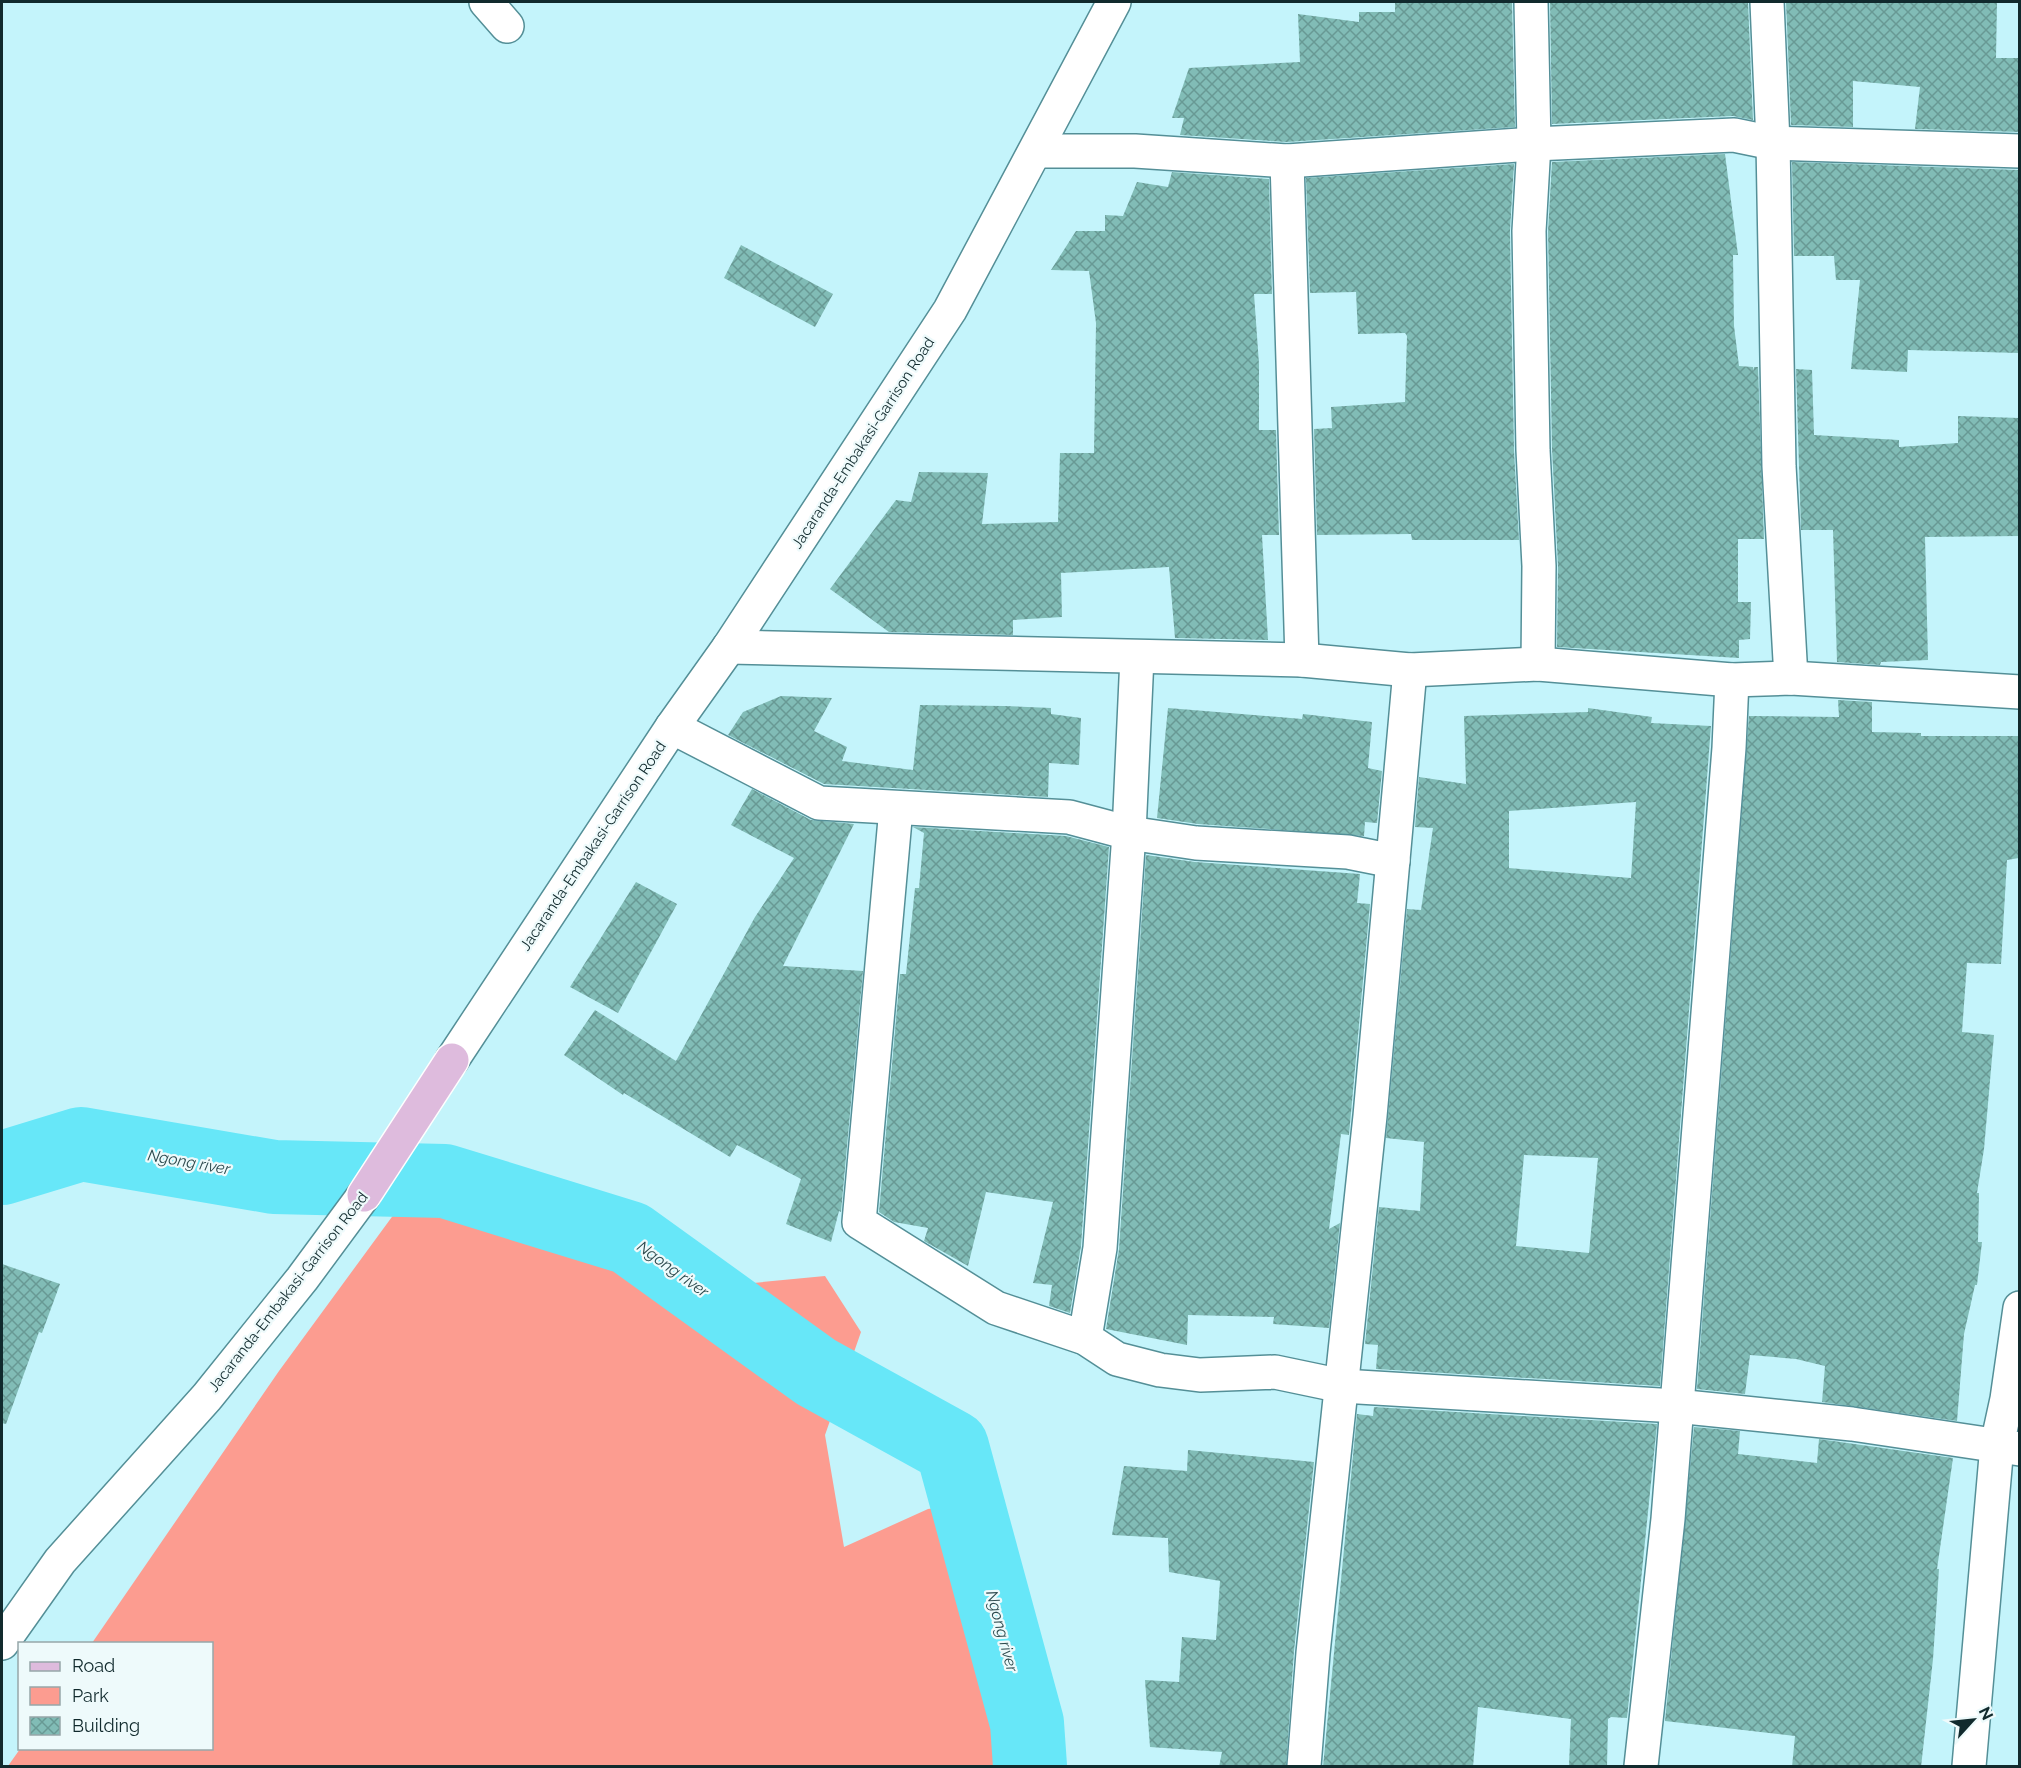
<svg xmlns="http://www.w3.org/2000/svg" width="2021" height="1768" font-family="Raleway,sans-serif">
  <defs>
    <pattern id="building-cross-hatch" width="8" height="8" patternUnits="userSpaceOnUse" patternTransform="scale(1.5)"><rect width="8" height="8" fill="#81bcb6"/><path d="M0 0l8 8M0 8l8-8" fill="none" stroke="#689994"/></pattern>
  </defs>
  <rect width="100%" height="100%" fill="#c4f4fb"/>
  <path fill="#fc9c90" d="M 549,1201 L 659,1235 L 722,1286 L 825,1276 L 861,1332 L 825,1435 L 844,1547 L 928,1509 L 1004,1499 L 1046,1727 L 1036,1766 L 8,1766 L 20,1749 L 212,1748 L 212,1644 L 92,1643 L 279,1371 L 397,1210 Z"/>
  <g fill="none" stroke-linecap="round" stroke-linejoin="round">
    <path stroke="#67e7f8" stroke-width="74" d="M 2,1168 L 81,1144 L 274,1177 L 445,1181 L 630,1238 L 816,1372 L 952,1447 L 1027,1723 L 1030,1766"/>
  </g>
  <g fill="url(#building-cross-hatch)" fill-rule="evenodd">
    <path d="M 1395,2 L 1512,2 L 1515,127 L 1287,142 L 1180,135 L 1184,118 L 1172,118 L 1189,68 L 1300,62 L 1298,14 L 1359,22 L 1359,12 L 1395,12 Z"/>
    <path d="M 1550,2 L 1748,2 L 1753,120 L 1733,116 L 1552,124 Z"/>
    <path d="M 1786,2 L 1997,2 L 1996,58 L 2019,58 L 2019,132 L 1915,129 L 1920,87 L 1853,81 L 1853,127 L 1791,125 Z"/>
    <path d="M 1725,154 L 1738,255 L 1733,255 L 1734,326 L 1739,366 L 1753,367 L 1753,371 L 1754,367 L 1758,367 L 1764,539 L 1738,539 L 1738,602 L 1751,602 L 1750,639 L 1739,640 L 1739,658 L 1557,647 L 1558,566 L 1552,449 L 1548,231 L 1552,162 Z"/>
    <path d="M 1792,162 L 2019,170 L 2019,353 L 1908,350 L 1907,372 L 1851,369 L 1860,280 L 1836,280 L 1834,256 L 1794,256 Z"/>
    <path d="M 1514,164 L 1510,231 L 1514,450 L 1519,540 L 1412,540 L 1411,534 L 1317,535 L 1314,429 L 1332,428 L 1331,407 L 1405,402 L 1407,336 L 1405,333 L 1358,334 L 1356,292 L 1310,293 L 1306,178 Z"/>
    <path d="M 1172,172 L 1269,179 L 1272,294 L 1254,294 L 1259,364 L 1259,430 L 1276,430 L 1279,535 L 1262,535 L 1268,640 L 1175,638 L 1169,567 L 1061,573 L 1062,617 L 1013,620 L 1013,635 L 889,632 L 830,589 L 896,500 L 911,502 L 919,472 L 988,473 L 982,524 L 1058,522 L 1060,453 L 1094,453 L 1096,323 L 1089,271 L 1051,270 L 1076,231 L 1105,231 L 1105,215 L 1123,216 L 1137,182 L 1168,187 Z"/>
    <path d="M 741,245 L 833,294 L 815,327 L 724,278 Z"/>
    <path d="M 1796,369 L 1812,370 L 1814,435 L 1899,440 L 1899,447 L 1958,443 L 1958,416 L 2019,418 L 2019,536 L 1925,537 L 1928,660 L 1881,662 L 1880,665 L 1837,662 L 1833,530 L 1801,530 Z"/>
    <path d="M 781,696 L 832,698 L 814,731 L 847,747 L 842,761 L 913,770 L 920,705 L 1004,706 L 1051,708 L 1051,714 L 1081,718 L 1079,765 L 1049,763 L 1048,797 L 824,784 L 728,735 L 743,712 Z"/>
    <path d="M 1838,700 L 1872,702 L 1872,732 L 1921,733 L 1921,736 L 2019,736 L 2019,858 L 2007,860 L 2001,964 L 1967,963 L 1962,1032 L 1994,1035 L 1984,1149 L 1977,1193 L 1979,1193 L 1978,1242 L 1982,1242 L 1977,1285 L 1975,1285 L 1964,1334 L 1957,1421 L 1822,1402 L 1825,1366 L 1796,1359 L 1750,1355 L 1745,1394 L 1697,1389 L 1749,716 L 1839,717 Z"/>
    <path d="M 1168,708 L 1302,719 L 1303,714 L 1372,722 L 1368,768 L 1382,771 L 1377,823 L 1365,822 L 1364,836 L 1198,824 L 1157,818 Z"/>
    <path d="M 1588,708 L 1652,717 L 1651,723 L 1711,726 L 1660,1386 L 1376,1369 L 1378,1345 L 1365,1344 L 1379,1207 L 1420,1211 L 1424,1142 L 1386,1138 L 1407,909 L 1421,910 L 1433,828 L 1415,827 L 1419,777 L 1466,784 L 1464,716 L 1588,712 ZM 1636,802 L 1631,878 L 1509,868 L 1509,811 ZM 1524,1155 L 1598,1158 L 1589,1253 L 1516,1246 Z"/>
    <path d="M 752,789 L 811,820 L 854,824 L 783,966 L 863,971 L 841,1212 L 839,1211 L 831,1242 L 786,1224 L 801,1179 L 737,1145 L 730,1157 L 624,1093 L 623,1095 L 564,1055 L 595,1010 L 676,1061 L 755,917 L 794,858 L 731,825 Z"/>
    <path d="M 913,827 L 1066,836 L 1109,847 L 1081,1246 L 1070,1313 L 1049,1306 L 1052,1285 L 1033,1283 L 1053,1202 L 986,1192 L 968,1266 L 924,1241 L 928,1228 L 894,1222 L 879,1212 L 900,974 L 906,974 L 915,888 L 919,888 L 924,833 Z"/>
    <path d="M 1146,855 L 1195,862 L 1360,874 L 1357,903 L 1370,904 L 1349,1135 L 1341,1134 L 1329,1229 L 1340,1223 L 1329,1328 L 1273,1324 L 1274,1317 L 1188,1315 L 1187,1345 L 1106,1329 L 1119,1249 Z"/>
    <path d="M 636,882 L 677,904 L 618,1013 L 570,987 Z"/>
    <path d="M 2,1264 L 60,1284 L 42,1333 L 39,1332 L 6,1424 L 2,1423 Z"/>
    <path d="M 1374,1407 L 1657,1424 L 1627,1718 L 1611,1717 L 1608,1719 L 1607,1767 L 1569,1765 L 1571,1719 L 1478,1707 L 1473,1767 L 1323,1767 L 1357,1414 L 1373,1416 Z"/>
    <path d="M 1694,1427 L 1740,1431 L 1738,1454 L 1817,1463 L 1819,1439 L 1953,1458 L 1937,1569 L 1939,1569 L 1933,1659 L 1921,1767 L 1792,1767 L 1795,1736 L 1665,1721 Z"/>
    <path d="M 1188,1450 L 1314,1462 L 1294,1651 L 1286,1767 L 1219,1767 L 1222,1752 L 1150,1747 L 1145,1680 L 1179,1682 L 1182,1637 L 1216,1640 L 1220,1581 L 1169,1572 L 1168,1538 L 1112,1535 L 1124,1466 L 1187,1471 Z"/>
  </g>
  <g fill="none" stroke-linecap="round" stroke-linejoin="round">
    <g stroke="#548f97" stroke-width="36">
      <g id="minor">
        <path d="M 486,2 L 507,26"/>
        <path d="M 1531,2 L 1534,144 L 1529,231 L 1533,450 L 1539,566 L 1538,664"/>
        <path d="M 1767,2 L 1773,143 L 1779,466 L 1791,678"/>
        <path d="M 1036,151 L 1135,151 L 1287,161 L 1534,144 L 1734,135 L 1773,143 L 2020,151"/>
        <path d="M 1287,161 L 1302,660"/>
        <path d="M 729,647 L 1302,660 L 1410,670 L 1538,664 L 1732,680 L 1791,678 L 2020,692"/>
        <path d="M 672,727 L 819,803 L 1069,817 L 1129,833 L 1196,843 L 1348,852 L 1393,861"/>
        <path d="M 896,808 L 859,1222 L 996,1308 L 1085,1338 L 1117,1359 L 1160,1370 L 1200,1375 L 1275,1372 L 1342,1386 L 1676,1406 L 1852,1424 L 2020,1449"/>
        <path d="M 452,1060 L 672,727 L 729,647 L 950,310 L 1114,2"/>
        <path d="M 1085,1338 L 1100,1248 L 1129,833 L 1137,657"/>
        <path d="M 2,1643 L 60,1561 L 207,1397 L 302,1279 L 364,1195"/>
        <path d="M 1304,1766 L 1313,1653 L 1370,1116 L 1410,670"/>
        <path d="M 1641,1766 L 1668,1519 L 1729,748 L 1732,680"/>
        <path d="M 1969,1766 L 1997,1445 L 2007,1399 L 2020,1308"/>
      </g>
    </g>
    <g stroke="#fff" stroke-width="36">
      <path id="major" d="M 364,1195 L 452,1060"/>
    </g>
    <use href="#minor" stroke="#fff" stroke-width="33"/>
    <use href="#major" stroke="#debbdd" stroke-width="33"/>
  </g>
  <g text-anchor="middle" dominant-baseline="central" stroke-width="4.5" stroke-linejoin="round" paint-order="stroke">
    <g font-size="15" fill="#112a2d" stroke="#eefafb">
      <text transform="translate(863 443) rotate(-57)">Jacaranda-Embakasi-Garrison Road</text>
      <text transform="translate(593 846) rotate(-56)">Jacaranda-Embakasi-Garrison Road</text>
      <text transform="translate(288 1292) rotate(-52)">Jacaranda-Embakasi-Garrison Road</text>
    </g>
    <g font-size="16" font-style="italic" fill="#2d4a4e" stroke="#eefafb">
      <text transform="translate(189 1162) rotate(10)">Ngong river</text>
      <text transform="translate(673 1269) rotate(36)">Ngong river</text>
      <text transform="translate(1002 1631) rotate(75)">Ngong river</text>
    </g>
  </g>
  <rect width="2021" height="1768" fill="none" stroke="#112a2d" stroke-width="6"/>
  <rect x="18" y="1642" width="195" height="108" fill="#eefafb" stroke="#96a7a9" stroke-width="1.5"/>
  <rect x="30" y="1662" width="30" height="9" fill="#debbdd" stroke="#96a7a9" stroke-width="1.5"/>
  <text x="72" y="1672" font-size="18" fill="#112a2d">Road</text>
  <rect x="30" y="1687" width="30" height="18" fill="#fc9c90" stroke="#96a7a9" stroke-width="1.5"/>
  <text x="72" y="1702" font-size="18" fill="#112a2d">Park</text>
  <rect x="30" y="1717" width="30" height="18" fill="url(#building-cross-hatch)" stroke="#96a7a9" stroke-width="1.5"/>
  <text x="72" y="1732" font-size="18" fill="#112a2d">Building</text>
  <g transform="translate(1973 1720) rotate(63)" stroke="#eefafb" stroke-width="4.5" paint-order="stroke">
  <path d="M0-4.5L10 22L0 15L-10 22Z" fill="#112a2d"/>
  <text y="-9" font-size="16" font-weight="bold" text-anchor="middle" fill="#112a2d">N</text>
  </g>
</svg>
